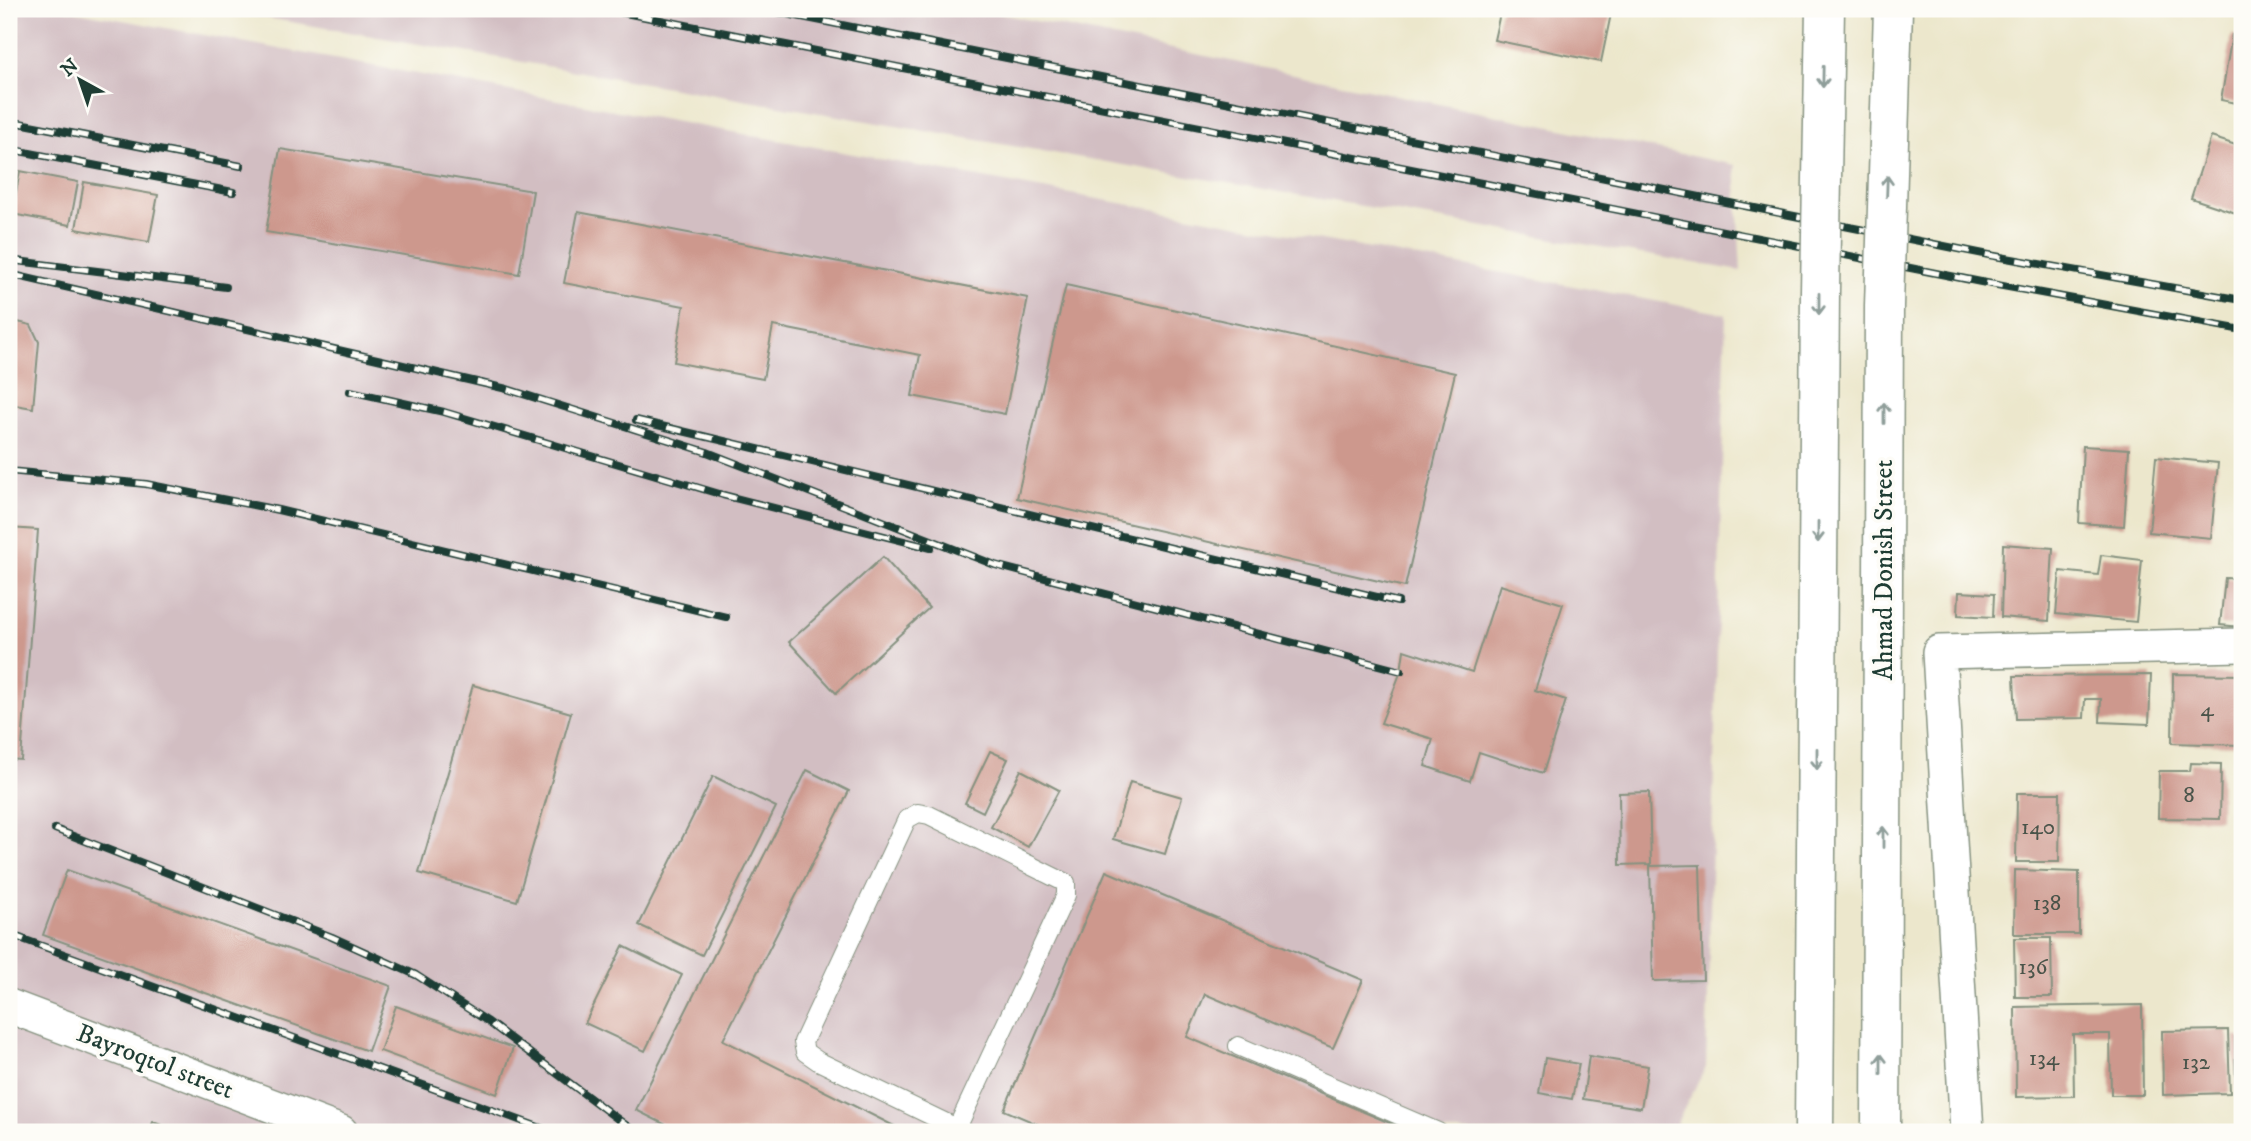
<svg xmlns="http://www.w3.org/2000/svg" width="2251" height="1141" font-family="'IM FELL DW Pica',serif">
  <rect width="100%" height="100%" fill="#fdfcf7"/>
  <filter id="ink" filterUnits="userSpaceOnUse"><feTurbulence type="fractalNoise" baseFrequency=".0143" numOctaves="2"/><feDisplacementMap in="SourceGraphic" scale="14" xChannelSelector="R" yChannelSelector="G"/><feConvolveMatrix kernelMatrix="1 2 1 2 8 2 1 2 1" color-interpolation-filters="sRGB"/></filter>
  <filter id="wash" filterUnits="userSpaceOnUse"><feTurbulence type="fractalNoise" baseFrequency=".00686" numOctaves="4" result="noise"/><feDisplacementMap in="SourceGraphic" scale="28" xChannelSelector="R" yChannelSelector="G"/><feGaussianBlur stdDeviation="1.57" result="paint"/><feColorMatrix in="noise" values="0 0 0 0 0 0 0 0 0 0 0 0 0 0 0 0 0 1.4 0 .05"/><feComposite in="paint" operator="in"/></filter>
  <g filter="url(#wash)">
    <rect width="100%" height="100%" fill="#ece7cc"/>
    <g fill="#d2bec2">
      <path d="M 9,9 L 62,9 L 1726,314 L 1706,1067 L 1672,1132 L 9,1132 Z"/>
      <path d="M 214,9 L 978,9 L 1735,165 L 1741,271 Z"/>
    </g>
    <g id="blocks">
      <g fill="#cd988d">
        <path d="M 1501,9 L 1612,9 L 1601,62 L 1494,40 Z"/>
        <path d="M 2232,35 L 2242,37 L 2242,104 L 2221,100 Z"/>
        <path d="M 2211,137 L 2242,147 L 2242,215 L 2191,198 Z"/>
        <path d="M 280,149 L 533,191 L 519,274 L 266,232 Z"/>
        <path d="M 20,171 L 78,182 L 70,225 L 12,214 Z"/>
        <path d="M 84,182 L 158,195 L 149,242 L 76,229 Z"/>
        <path d="M 578,212 L 1028,298 L 1005,414 L 912,396 L 920,355 L 773,326 L 763,379 L 674,362 L 684,306 L 564,283 Z"/>
        <path d="M 1066,285 L 1455,373 L 1405,587 L 1017,498 Z"/>
        <path d="M 9,320 L 31,325 L 39,342 L 33,408 L 9,404 Z"/>
        <path d="M 2083,446 L 2129,449 L 2124,526 L 2079,523 Z"/>
        <path d="M 2156,457 L 2218,463 L 2211,538 L 2149,532 Z"/>
        <path d="M 9,528 L 38,530 L 21,760 L 9,759 Z"/>
        <path d="M 2003,544 L 2053,548 L 2049,621 L 2001,617 Z"/>
        <path d="M 2101,555 L 2142,560 L 2136,622 L 2056,614 L 2060,571 L 2098,575 Z"/>
        <path d="M 883,557 L 929,608 L 836,693 L 789,642 Z"/>
        <path d="M 2225,578 L 2242,579 L 2242,627 L 2220,625 Z"/>
        <path d="M 1500,585 L 1563,604 L 1535,690 L 1566,700 L 1543,773 L 1479,752 L 1470,781 L 1425,766 L 1433,739 L 1381,723 L 1401,671 L 1404,650 L 1472,672 Z"/>
        <path d="M 1959,592 L 1994,594 L 1993,617 L 1958,615 Z"/>
        <path d="M 2173,674 L 2242,675 L 2242,745 L 2172,743 Z"/>
        <path d="M 2151,675 L 2149,724 L 2100,722 L 2101,699 L 2085,699 L 2084,718 L 2016,719 L 2014,676 Z"/>
        <path d="M 473,685 L 571,713 L 517,901 L 419,873 Z"/>
        <path d="M 990,751 L 1008,759 L 983,812 L 965,803 Z"/>
        <path d="M 2191,763 L 2221,764 L 2220,819 L 2158,818 L 2159,771 L 2190,771 Z"/>
        <path d="M 807,770 L 849,791 L 723,1040 L 906,1132 L 680,1132 L 636,1110 Z"/>
        <path d="M 1021,770 L 1059,790 L 1028,847 L 991,827 Z"/>
        <path d="M 713,776 L 776,807 L 702,955 L 639,925 Z"/>
        <path d="M 1130,782 L 1182,797 L 1165,854 L 1113,839 Z"/>
        <path d="M 1649,792 L 1651,864 L 1620,865 L 1619,793 Z"/>
        <path d="M 2017,793 L 2060,793 L 2059,862 L 2016,862 Z"/>
        <path d="M 1700,865 L 1703,980 L 1653,981 L 1650,866 Z"/>
        <path d="M 67,870 L 391,986 L 368,1051 L 43,935 Z"/>
        <path d="M 2015,870 L 2079,872 L 2079,934 L 2014,934 Z"/>
        <path d="M 1106,871 L 1363,980 L 1333,1048 L 1205,994 L 1187,1037 L 1411,1132 L 1056,1132 L 1004,1110 Z"/>
        <path d="M 2014,938 L 2051,938 L 2052,997 L 2015,997 Z"/>
        <path d="M 623,946 L 682,975 L 645,1051 L 585,1023 Z"/>
        <path d="M 2142,1005 L 2143,1095 L 2111,1095 L 2110,1034 L 2073,1034 L 2074,1096 L 2016,1097 L 2015,1007 Z"/>
        <path d="M 396,1006 L 513,1048 L 497,1094 L 380,1051 Z"/>
        <path d="M 2228,1030 L 2230,1093 L 2163,1095 L 2162,1031 Z"/>
        <path d="M 2235,1037 L 2242,1037 L 2242,1093 L 2236,1093 Z"/>
        <path d="M 1589,1056 L 1648,1066 L 1641,1108 L 1583,1099 Z"/>
        <path d="M 1545,1058 L 1579,1064 L 1572,1099 L 1539,1093 Z"/>
        <path d="M 153,1122 L 180,1132 L 149,1132 Z"/>
      </g>
    </g>
  </g>
  <g filter="url(#ink)">
    <use href="#blocks" fill-opacity="0" stroke="#869280" stroke-width="2"/>
    <g fill="none" stroke-linecap="round" stroke-linejoin="round">
      <g stroke="#869280" stroke-width="20">
        <g id="lane">
          <path d="M 1238,1046 L 1438,1132"/>
          <path d="M 957,1128 L 1066,895 L 1066,883 L 929,815 L 918,813 L 907,819 L 803,1042 L 805,1052 L 818,1061 L 965,1132"/>
        </g>
      </g>
      <g stroke="#869280" stroke-width="36">
        <g id="street">
          <path d="M 9,1006 L 341,1132"/>
          <path d="M 1967,1132 L 1939,652 L 2242,645"/>
        </g>
      </g>
      <use href="#lane" stroke="#fff" stroke-width="18"/>
      <use href="#street" stroke="#fff" stroke-width="33"/>
      <g stroke="#1f3d34" stroke-width="8">
        <g id="rail">
          <path d="M 605,9 L 1981,282 L 2242,330"/>
          <path d="M 762,9 L 1989,255 L 2242,300"/>
          <path d="M 9,121 L 241,166"/>
          <path d="M 9,149 L 233,192"/>
          <path d="M 9,260 L 226,287"/>
          <path d="M 9,274 L 507,389 L 707,452 L 995,565 L 1401,671"/>
          <path d="M 350,391 L 444,412 L 723,495 L 931,548"/>
          <path d="M 636,420 L 1398,602"/>
          <path d="M 9,471 L 146,484 L 278,510 L 726,617"/>
          <path d="M 55,829 L 332,937 L 416,975 L 487,1021 L 635,1132"/>
          <path d="M 9,934 L 552,1132"/>
        </g>
      </g>
      <use href="#rail" stroke="#fdfcf7" stroke-width="5" stroke-dasharray="16" stroke-linecap="butt"/>
      <g stroke="#869280" stroke-width="41" stroke-linecap="butt">
        <g id="primary-bridge">
          <path d="M 1814,1132 L 1820,291 L 1825,9"/>
          <path d="M 1881,1132 L 1884,306 L 1893,9"/>
        </g>
      </g>
      <use href="#primary-bridge" stroke="#fff" stroke-width="38"/>
    </g>
    <defs><path id="oneway-shaft" d="M-6 0H5M1.5-3L5.5 0L1.5 3" fill="none" stroke-width="1.6" stroke-linecap="round" stroke-linejoin="round" transform="scale(1.75)"/></defs>
    <g stroke="#8f9e9a">
      <use href="#oneway-shaft" transform="translate(1823 77) rotate(91)"/>
      <use href="#oneway-shaft" transform="translate(1887 186) rotate(-88)"/>
      <use href="#oneway-shaft" transform="translate(1819 304) rotate(90)"/>
      <use href="#oneway-shaft" transform="translate(1884 413) rotate(-90)"/>
      <use href="#oneway-shaft" transform="translate(1818 532) rotate(90)"/>
      <use href="#oneway-shaft" transform="translate(1817 759) rotate(90)"/>
      <use href="#oneway-shaft" transform="translate(1883 837) rotate(-90)"/>
      <use href="#oneway-shaft" transform="translate(1881 1064) rotate(-90)"/>
    </g>
  </g>
  <g text-anchor="middle" dominant-baseline="central" stroke-width="7" stroke-linejoin="round" paint-order="stroke">
    <g font-size="23" fill="#4a544a">
      <text x="2207" y="709">4</text>
      <text x="2189" y="795">8</text>
      <text x="2038" y="827">140</text>
      <text x="2047" y="903">138</text>
      <text x="2033" y="967">136</text>
      <text x="2044" y="1058">134</text>
      <text x="2196" y="1062">132</text>
    </g>
    <g font-size="26" fill="#1f3d34" stroke="#fdfcf7">
      <text transform="translate(1884 570) rotate(-90)">Ahmad Donish Street</text>
      <text transform="translate(155 1062) rotate(21)">Bayroqtol street</text>
    </g>
  </g>
  <rect width="2251" height="1141" fill="none" stroke="#fdfcf7" stroke-width="35"/>
  <g transform="translate(80 80) rotate(320)" stroke="#fdfcf7" stroke-width="5" paint-order="stroke">
  <path d="M0-5L12 26L0 18L-12 26Z" fill="#1f3d34"/>
  <text y="-10" font-size="19" font-weight="bold" text-anchor="middle" fill="#1f3d34">N</text>
  </g>
</svg>
